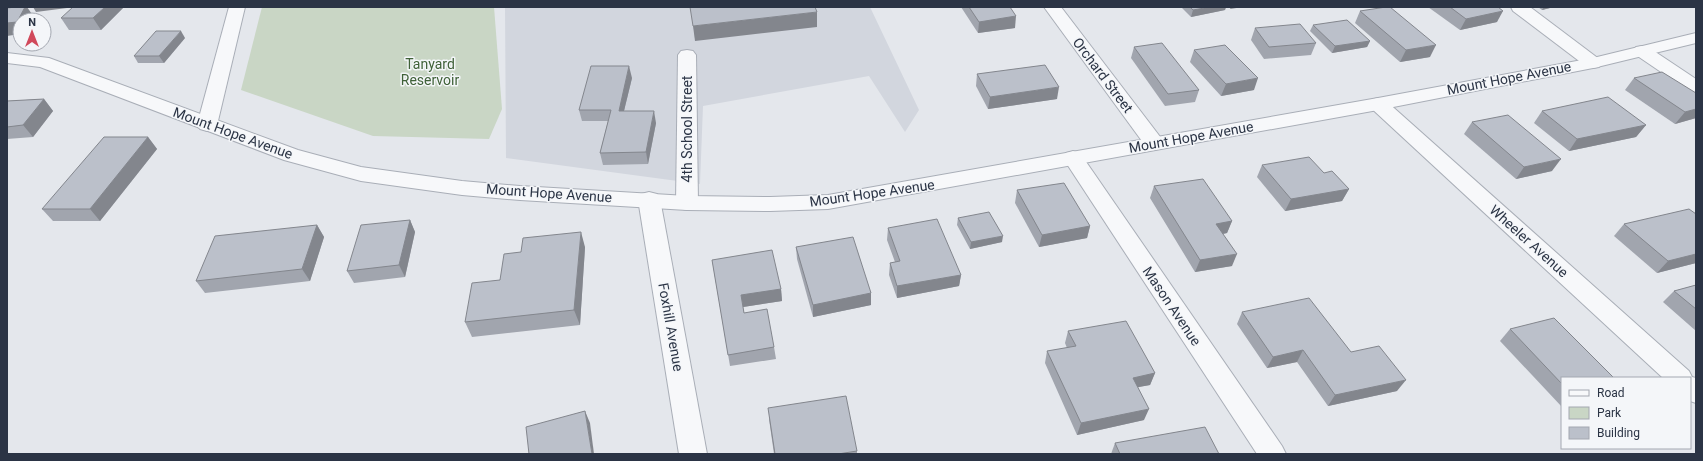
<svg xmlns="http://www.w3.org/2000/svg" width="1703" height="461" font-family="Roboto,sans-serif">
  <rect width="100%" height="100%" fill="#e4e7ec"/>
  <path fill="#d2d6de" d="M 505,7 L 870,7 L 919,110 L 905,132 L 869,76 L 703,106 L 700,184 L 506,158 Z"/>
  <path fill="#c9d6c5" d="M 262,7 L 494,7 L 502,109 L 489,139 L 373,136 L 241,90 Z"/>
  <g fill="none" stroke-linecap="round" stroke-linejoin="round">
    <g stroke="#a9aeb7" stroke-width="2">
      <g id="minor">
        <path d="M 229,7 L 245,7 L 217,125 L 214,129 L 207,131 L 200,129 L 197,125 Z"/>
        <path d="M 1044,7 L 1061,7 L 1161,138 L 1164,143 L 1161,148 L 1154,150 L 1147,148 Z"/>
        <path d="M 1511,7 L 1530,7 L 1599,59 L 1602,63 L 1599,67 L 1593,68 L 1587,67 L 1513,11 Z"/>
        <path d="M 1642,46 L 1648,47 L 1696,79 L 1696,93 L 1689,91 L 1636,55 L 1633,51 L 1636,47 Z"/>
        <path d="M 687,50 L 693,51 L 696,55 L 698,203 L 695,208 L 687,210 L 679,208 L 676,203 L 678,55 L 681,51 Z"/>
        <path d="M 1378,98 L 1385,100 L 1689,371 L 1692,377 L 1696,378 L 1696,403 L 1690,401 L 1690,378 L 1663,378 L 1371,108 L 1368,104 L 1371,100 Z"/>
        <path d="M 1073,151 L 1080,153 L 1282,446 L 1286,454 L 1257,454 L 1063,158 L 1066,153 Z"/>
        <path d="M 649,192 L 657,194 L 660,199 L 707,454 L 679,454 L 638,199 L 641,194 Z"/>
      </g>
    </g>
    <g stroke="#a9aeb7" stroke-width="2">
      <path id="tertiary" d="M 1696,33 L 1696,43 L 1593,68 L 1378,110 L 828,209 L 770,211 L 687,210 L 520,200 L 462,195 L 361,181 L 284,160 L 40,67 L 7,63 L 7,53 L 49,58 L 298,150 L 361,167 L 462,181 L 520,186 L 687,196 L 770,197 L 828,195 L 1378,98 L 1593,58 Z"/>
    </g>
    <use href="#minor" fill="#f7f8fa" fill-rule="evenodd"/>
    <use href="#tertiary" fill="#f7f8fa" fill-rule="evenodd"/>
  </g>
  <g fill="#a1a5ae">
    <path d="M 124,7 L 101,30 L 69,30 L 61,18 Z"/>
    <path d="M 961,7 L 1010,7 L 1015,28 L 978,33 Z"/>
    <path d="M 1181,7 L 1226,7 L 1225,10 L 1191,17 Z"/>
    <path d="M 1428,7 L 1498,7 L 1497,22 L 1460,30 Z"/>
    <path d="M 1538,7 L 1554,7 L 1542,10 Z"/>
    <path d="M 1360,11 L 1430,57 L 1400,62 L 1355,23 Z"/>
    <path d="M 1313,25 L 1370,41 L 1367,47 L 1332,53 L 1310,31 Z"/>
    <path d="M 1255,28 L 1316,43 L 1311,55 L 1264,59 L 1251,40 Z"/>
    <path d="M 185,38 L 164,63 L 138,63 L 134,56 Z"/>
    <path d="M 1134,47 L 1199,90 L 1195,102 L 1165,106 L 1131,58 Z"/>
    <path d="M 1194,50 L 1254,90 L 1221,96 L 1190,62 Z"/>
    <path d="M 977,74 L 1057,99 L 988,109 L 976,86 Z"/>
    <path d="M 632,78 L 624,111 L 656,123 L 648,164 L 603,165 L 600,153 L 608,121 L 582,121 L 579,110 Z"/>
    <path d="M 1634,78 L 1696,93 L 1696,118 L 1675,124 L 1625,90 Z"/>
    <path d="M 44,99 L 53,111 L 33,137 L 7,139 L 7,101 Z"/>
    <path d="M 1542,111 L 1646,125 L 1636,137 L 1569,151 L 1534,123 Z"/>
    <path d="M 1472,122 L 1552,171 L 1516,179 L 1464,134 Z"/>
    <path d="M 148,137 L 157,149 L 100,221 L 53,221 L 42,209 Z"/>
    <path d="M 1262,165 L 1324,173 L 1349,189 L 1342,201 L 1285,211 L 1257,177 Z"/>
    <path d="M 1154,186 L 1232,221 L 1227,233 L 1223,234 L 1232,266 L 1195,272 L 1150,198 Z"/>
    <path d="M 1017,190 L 1090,226 L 1087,238 L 1039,247 L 1015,203 Z"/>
    <path d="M 1696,214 L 1696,263 L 1657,273 L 1614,236 L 1624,224 Z"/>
    <path d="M 958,218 L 1002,242 L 970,249 L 957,225 Z"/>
    <path d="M 410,220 L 415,232 L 405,277 L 354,283 L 347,271 Z"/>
    <path d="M 317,225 L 324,237 L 310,281 L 205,293 L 196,281 Z"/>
    <path d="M 888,228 L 961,275 L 959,286 L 897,298 L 889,275 L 890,263 L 895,262 L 887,240 Z"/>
    <path d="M 585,247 L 580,325 L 472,337 L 465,322 L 500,280 Z"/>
    <path d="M 796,247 L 871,293 L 871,305 L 813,317 L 797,259 Z"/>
    <path d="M 712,260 L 781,289 L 782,301 L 743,307 L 744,313 L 774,347 L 776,359 L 730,366 Z"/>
    <path d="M 1696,285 L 1696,331 L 1663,302 L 1674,291 Z"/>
    <path d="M 1242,312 L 1351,352 L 1397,391 L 1328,406 L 1297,362 L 1267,368 L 1237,324 Z"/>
    <path d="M 1510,329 L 1562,378 L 1562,407 L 1500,341 Z"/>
    <path d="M 1068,331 L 1155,373 L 1150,385 L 1138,387 L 1144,420 L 1077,435 L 1045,363 L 1047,351 L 1067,348 L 1065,343 Z"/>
    <path d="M 769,419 L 857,451 L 857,454 L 774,454 Z"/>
    <path d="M 1115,443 L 1219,454 L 1111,454 Z"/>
  </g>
  <g fill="#83868d">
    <path d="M 25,7 L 27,7 L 34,17 L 33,20 L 20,20 L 20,34 L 7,36 L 7,23 Z"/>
    <path d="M 33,7 L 67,7 L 67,8 L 36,12 Z"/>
    <path d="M 105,7 L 124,7 L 101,30 L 93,18 Z"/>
    <path d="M 1210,7 L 1226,7 L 1225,10 L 1191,17 L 1193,10 Z"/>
    <path d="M 1231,7 L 1243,7 L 1230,9 Z"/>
    <path d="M 1544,7 L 1554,7 L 1542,10 Z"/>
    <path d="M 1503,11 L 1497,22 L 1460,30 L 1466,19 Z"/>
    <path d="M 817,12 L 817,27 L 695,41 L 693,26 Z"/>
    <path d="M 1016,16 L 1015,28 L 978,33 L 979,22 Z"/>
    <path d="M 181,31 L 185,38 L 164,63 L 159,56 Z"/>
    <path d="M 1370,41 L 1367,47 L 1332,53 L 1335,46 Z"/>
    <path d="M 1436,45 L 1430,57 L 1400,62 L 1406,50 Z"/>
    <path d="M 629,66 L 632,78 L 621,123 L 619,111 Z"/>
    <path d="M 1258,78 L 1254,90 L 1221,96 L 1226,84 Z"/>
    <path d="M 1059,87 L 1057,99 L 988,109 L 990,97 Z"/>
    <path d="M 44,99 L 53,111 L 33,137 L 23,125 Z"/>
    <path d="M 1696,109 L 1696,118 L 1675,124 L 1685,112 Z"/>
    <path d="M 654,111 L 656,123 L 648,164 L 646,152 Z"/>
    <path d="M 1646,125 L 1636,137 L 1569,151 L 1577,139 Z"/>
    <path d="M 148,137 L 157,149 L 100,221 L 90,209 Z"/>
    <path d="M 1561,159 L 1552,171 L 1516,179 L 1524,167 Z"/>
    <path d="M 1349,189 L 1342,201 L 1285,211 L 1291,199 Z"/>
    <path d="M 410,220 L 415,232 L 405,277 L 399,265 Z"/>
    <path d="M 1232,221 L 1227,233 L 1212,236 L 1216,224 Z"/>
    <path d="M 317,225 L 324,237 L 310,281 L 302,269 Z"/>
    <path d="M 1090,226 L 1087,238 L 1039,247 L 1042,235 Z"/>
    <path d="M 581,232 L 585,247 L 580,325 L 574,310 Z"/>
    <path d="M 1003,236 L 1002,242 L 970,249 L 971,242 Z"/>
    <path d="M 1237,254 L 1232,266 L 1195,272 L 1200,260 Z"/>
    <path d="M 1696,254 L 1696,263 L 1657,273 L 1668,261 Z"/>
    <path d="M 961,275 L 959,286 L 897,298 L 897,286 Z"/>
    <path d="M 781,289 L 782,301 L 743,307 L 741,295 Z"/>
    <path d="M 871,293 L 871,305 L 813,317 L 813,305 Z"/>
    <path d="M 1303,350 L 1297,362 L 1267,368 L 1273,357 Z"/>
    <path d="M 1155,373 L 1150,385 L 1128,389 L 1133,378 Z"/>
    <path d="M 1406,380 L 1397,391 L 1328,406 L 1335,395 Z"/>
    <path d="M 1149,409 L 1144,420 L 1077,435 L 1081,423 Z"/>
    <path d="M 585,411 L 590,423 L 594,454 L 592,454 Z"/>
  </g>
  <g fill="#bbc0ca" stroke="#83868d">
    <path d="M 16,7 L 25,7 L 17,22 L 7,23 L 7,8 Z"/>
    <path d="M 73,7 L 105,7 L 93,18 L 61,18 Z"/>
    <path d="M 690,7 L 815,7 L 817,12 L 693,26 Z"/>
    <path d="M 969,7 L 1010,7 L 1016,16 L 979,22 Z"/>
    <path d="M 1190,7 L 1210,7 L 1193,10 Z"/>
    <path d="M 1386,7 L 1390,7 L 1436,45 L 1406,50 L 1360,11 Z"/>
    <path d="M 1450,7 L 1498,7 L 1503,11 L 1466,19 Z"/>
    <path d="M 1347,20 L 1370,41 L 1335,46 L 1313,25 Z"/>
    <path d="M 1300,24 L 1316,43 L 1269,47 L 1255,28 Z"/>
    <path d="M 156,31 L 181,31 L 159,56 L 134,56 Z"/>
    <path d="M 1162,43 L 1199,90 L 1168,94 L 1134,47 Z"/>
    <path d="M 1225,45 L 1258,78 L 1226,84 L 1194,50 Z"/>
    <path d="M 1045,65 L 1059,87 L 990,97 L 977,74 Z"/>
    <path d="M 591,66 L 629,66 L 619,111 L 654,111 L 646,152 L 600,153 L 611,110 L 579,110 Z"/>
    <path d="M 1662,72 L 1696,93 L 1696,109 L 1685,112 L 1634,78 Z"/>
    <path d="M 1608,97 L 1646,125 L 1577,139 L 1542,111 Z"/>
    <path d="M 44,99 L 23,125 L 7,127 L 7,101 Z"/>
    <path d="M 1508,115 L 1561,159 L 1524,167 L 1472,122 Z"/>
    <path d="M 104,137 L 148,137 L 90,209 L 42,209 Z"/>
    <path d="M 1309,157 L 1324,173 L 1332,171 L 1349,189 L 1291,199 L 1262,165 Z"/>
    <path d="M 1203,179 L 1232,221 L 1216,224 L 1237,254 L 1200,260 L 1154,186 Z"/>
    <path d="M 1064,183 L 1090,226 L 1042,235 L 1017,190 Z"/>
    <path d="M 1689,209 L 1696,214 L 1696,254 L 1668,261 L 1624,224 Z"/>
    <path d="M 989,212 L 1003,236 L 971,242 L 958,218 Z"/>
    <path d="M 937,219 L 961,275 L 897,286 L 890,263 L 900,261 L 888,228 Z"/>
    <path d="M 410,220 L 399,265 L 347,271 L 361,225 Z"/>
    <path d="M 317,225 L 302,269 L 196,281 L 215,236 Z"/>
    <path d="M 581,232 L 574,310 L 465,322 L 472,283 L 500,280 L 504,254 L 521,252 L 523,238 Z"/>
    <path d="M 853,237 L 871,293 L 813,305 L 796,247 Z"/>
    <path d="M 772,250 L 781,289 L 741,295 L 744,313 L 767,309 L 774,347 L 728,355 L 712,260 Z"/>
    <path d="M 1696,285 L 1696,309 L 1674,291 Z"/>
    <path d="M 1309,298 L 1351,352 L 1379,346 L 1406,380 L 1335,395 L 1303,350 L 1273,357 L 1242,312 Z"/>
    <path d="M 1554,318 L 1614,378 L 1562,378 L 1562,384 L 1510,329 Z"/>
    <path d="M 1126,321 L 1155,373 L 1133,378 L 1149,409 L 1081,423 L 1047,351 L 1076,346 L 1068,331 Z"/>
    <path d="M 846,396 L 857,451 L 838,454 L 775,454 L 768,408 Z"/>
    <path d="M 585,411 L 592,454 L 529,454 L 526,427 Z"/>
    <path d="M 1205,427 L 1219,454 L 1120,454 L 1115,443 Z"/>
  </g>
  <g text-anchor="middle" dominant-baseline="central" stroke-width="3" stroke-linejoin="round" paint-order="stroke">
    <g font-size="14" fill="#3f6138" stroke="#f4f6f9">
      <text x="430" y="64">Tanyard<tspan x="430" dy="16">Reservoir</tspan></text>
    </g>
    <g font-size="14" fill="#2b3445" stroke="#f4f6f9">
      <text transform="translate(1103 75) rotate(53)">Orchard Street</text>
      <text transform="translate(1509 78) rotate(-11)">Mount Hope Avenue</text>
      <text transform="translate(687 129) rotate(-90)">4th School Street</text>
      <text transform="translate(233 133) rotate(20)">Mount Hope Avenue</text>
      <text transform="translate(1191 137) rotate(-10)">Mount Hope Avenue</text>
      <text transform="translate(549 193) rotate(4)">Mount Hope Avenue</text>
      <text transform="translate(872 193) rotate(-8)">Mount Hope Avenue</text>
      <text transform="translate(1529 241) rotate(42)">Wheeler Avenue</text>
      <text transform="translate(1172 306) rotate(56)">Mason Avenue</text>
      <text transform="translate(671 327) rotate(80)">Foxhill Avenue</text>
    </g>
  </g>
  <rect width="1703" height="461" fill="none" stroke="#2b3445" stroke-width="16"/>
  <rect x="1561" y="377" width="130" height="72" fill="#f4f6f9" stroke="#a4a8b1"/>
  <rect x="1569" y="390" width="20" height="6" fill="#f7f8fa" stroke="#a4a8b1"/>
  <text x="1597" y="397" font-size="12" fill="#2b3445">Road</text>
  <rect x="1569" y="407" width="20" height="12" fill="#c9d6c5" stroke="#a4a8b1"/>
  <text x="1597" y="417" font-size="12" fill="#2b3445">Park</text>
  <rect x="1569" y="427" width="20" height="12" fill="#bbc0ca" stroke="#a4a8b1"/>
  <text x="1597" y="437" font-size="12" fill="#2b3445">Building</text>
  <g transform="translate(32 32)"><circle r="19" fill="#f4f6f9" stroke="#a4a8b1"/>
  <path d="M0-3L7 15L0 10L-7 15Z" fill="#d1495b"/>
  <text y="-6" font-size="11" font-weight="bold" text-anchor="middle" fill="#2b3445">N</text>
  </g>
</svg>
